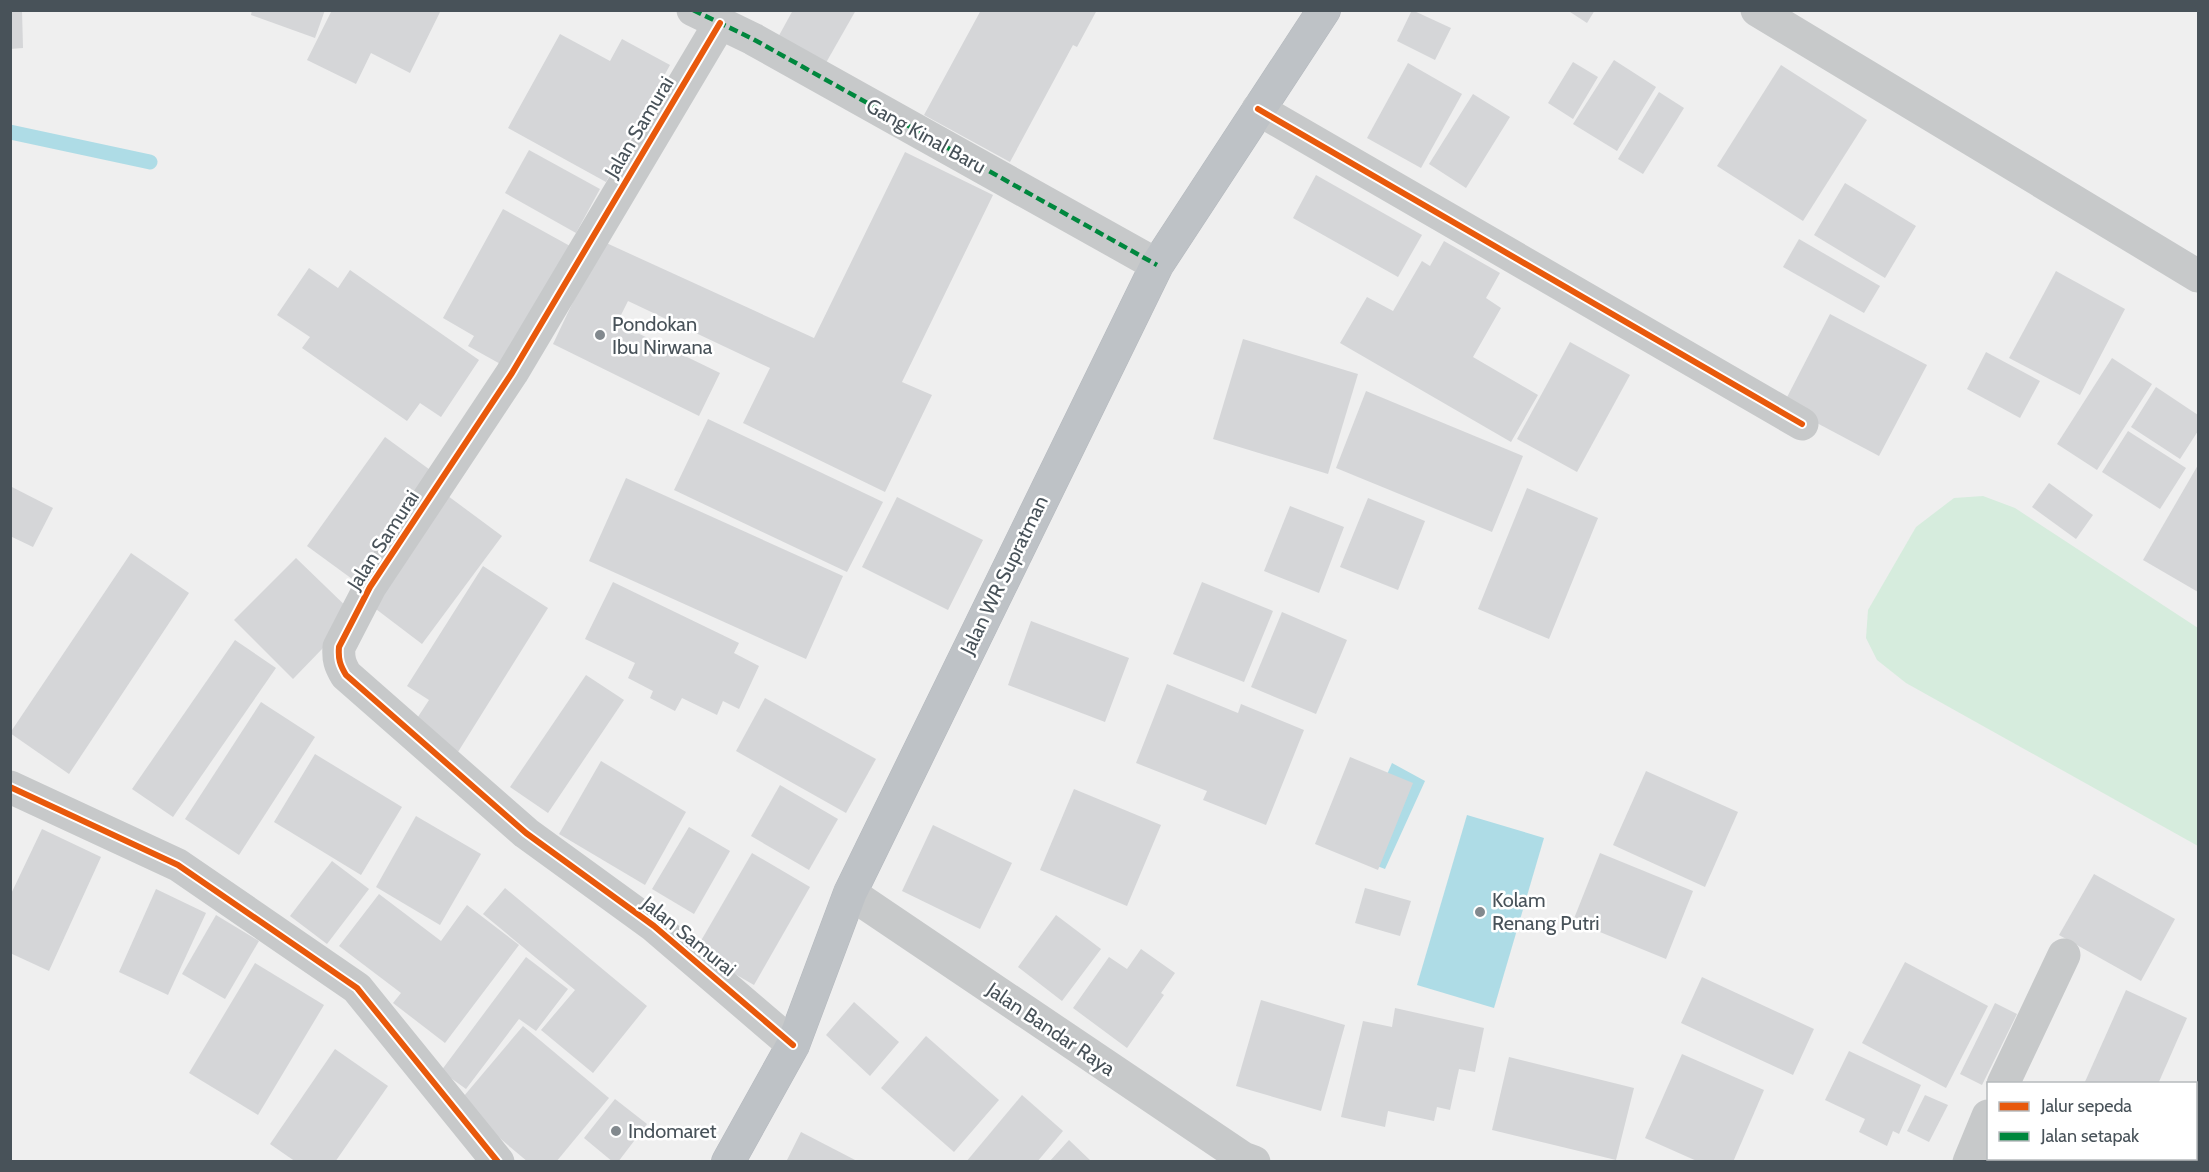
<svg xmlns="http://www.w3.org/2000/svg" width="2209" height="1172" font-family="Cabin,sans-serif">
  <rect width="100%" height="100%" fill="#efefef"/>
  <path fill="#d6ecdd" d="M 1983,496 L 2015,508 L 2198,628 L 2198,846 L 1906,683 L 1877,660 L 1866,638 L 1868,610 L 1916,527 L 1954,498 Z"/>
  <g fill="#aedce6">
    <path d="M 1392,763 L 1425,781 L 1385,869 L 1351,856 Z"/>
    <path d="M 1467,815 L 1544,838 L 1494,1008 L 1417,985 Z"/>
  </g>
  <g fill="none" stroke-linecap="round" stroke-linejoin="round">
    <path stroke="#aedce6" stroke-width="15" d="M 10,132 L 150,162"/>
  </g>
  <g fill="#d5d6d8">
    <path d="M 10,10 L 22,10 L 23,48 L 10,49 Z"/>
    <path d="M 252,10 L 325,10 L 315,38 L 251,15 Z"/>
    <path d="M 332,10 L 441,10 L 410,73 L 371,53 L 356,84 L 307,60 Z"/>
    <path d="M 793,10 L 856,10 L 823,68 L 776,41 Z"/>
    <path d="M 981,10 L 1097,10 L 1077,47 L 1073,45 L 1010,162 L 924,115 Z"/>
    <path d="M 1412,10 L 1451,28 L 1435,60 L 1397,41 Z"/>
    <path d="M 1567,10 L 1595,10 L 1587,23 Z"/>
    <path d="M 560,34 L 610,61 L 622,39 L 670,65 L 606,182 L 508,128 Z"/>
    <path d="M 1614,60 L 1656,87 L 1617,151 L 1573,124 Z"/>
    <path d="M 1573,62 L 1598,77 L 1573,119 L 1548,103 Z"/>
    <path d="M 1408,63 L 1462,94 L 1421,168 L 1367,138 Z"/>
    <path d="M 1781,65 L 1867,120 L 1803,221 L 1717,166 Z"/>
    <path d="M 1659,92 L 1684,108 L 1643,174 L 1618,159 Z"/>
    <path d="M 1473,94 L 1510,117 L 1466,188 L 1429,164 Z"/>
    <path d="M 529,150 L 600,189 L 576,233 L 505,193 Z"/>
    <path d="M 905,152 L 993,195 L 902,382 L 932,395 L 885,492 L 743,423 L 770,368 L 628,301 L 617,323 L 720,373 L 699,416 L 553,344 L 602,241 L 814,338 Z"/>
    <path d="M 1316,175 L 1422,235 L 1398,277 L 1293,218 Z"/>
    <path d="M 1845,183 L 1916,226 L 1885,278 L 1814,235 Z"/>
    <path d="M 503,209 L 570,246 L 504,366 L 468,346 L 474,336 L 443,318 Z"/>
    <path d="M 1799,239 L 1880,286 L 1864,313 L 1783,267 Z"/>
    <path d="M 1444,241 L 1500,273 L 1486,298 L 1501,308 L 1473,357 L 1538,395 L 1511,442 L 1340,343 L 1367,297 L 1393,311 L 1422,261 L 1430,266 Z"/>
    <path d="M 309,268 L 338,288 L 350,270 L 479,360 L 441,417 L 420,403 L 407,421 L 302,348 L 310,337 L 277,315 Z"/>
    <path d="M 2056,271 L 2125,309 L 2080,395 L 2009,358 Z"/>
    <path d="M 1830,314 L 1927,365 L 1879,456 L 1783,405 Z"/>
    <path d="M 1243,339 L 1358,374 L 1328,474 L 1213,439 Z"/>
    <path d="M 1570,342 L 1630,375 L 1577,472 L 1517,439 Z"/>
    <path d="M 1986,352 L 2040,381 L 2020,418 L 1967,389 Z"/>
    <path d="M 2112,358 L 2152,384 L 2097,470 L 2057,444 Z"/>
    <path d="M 2156,387 L 2198,415 L 2198,431 L 2180,459 L 2131,427 Z"/>
    <path d="M 1366,391 L 1523,456 L 1492,532 L 1336,468 Z"/>
    <path d="M 708,419 L 883,502 L 847,572 L 674,490 Z"/>
    <path d="M 2128,431 L 2186,468 L 2160,509 L 2102,472 Z"/>
    <path d="M 385,437 L 437,475 L 359,584 L 307,546 Z"/>
    <path d="M 2198,465 L 2198,592 L 2143,560 Z"/>
    <path d="M 626,478 L 843,576 L 806,659 L 589,561 Z"/>
    <path d="M 2049,483 L 2093,515 L 2076,539 L 2032,507 Z"/>
    <path d="M 10,486 L 53,508 L 33,547 L 10,536 Z"/>
    <path d="M 1527,488 L 1598,518 L 1549,639 L 1478,609 Z"/>
    <path d="M 448,496 L 502,536 L 422,644 L 368,603 Z"/>
    <path d="M 897,497 L 983,540 L 948,610 L 862,567 Z"/>
    <path d="M 1368,498 L 1425,521 L 1398,590 L 1340,567 Z"/>
    <path d="M 1290,506 L 1344,527 L 1319,593 L 1264,571 Z"/>
    <path d="M 131,553 L 189,593 L 69,774 L 10,733 Z"/>
    <path d="M 296,558 L 355,615 L 293,679 L 234,620 Z"/>
    <path d="M 483,566 L 548,608 L 458,752 L 414,723 L 429,700 L 407,686 Z"/>
    <path d="M 613,582 L 739,643 L 734,653 L 759,666 L 739,709 L 723,701 L 717,715 L 682,698 L 675,711 L 650,698 L 653,691 L 628,678 L 635,663 L 585,639 Z"/>
    <path d="M 1202,582 L 1273,611 L 1244,682 L 1173,654 Z"/>
    <path d="M 1282,612 L 1347,640 L 1316,714 L 1251,687 Z"/>
    <path d="M 1031,621 L 1129,658 L 1105,722 L 1008,685 Z"/>
    <path d="M 235,640 L 276,668 L 173,817 L 132,789 Z"/>
    <path d="M 586,675 L 624,700 L 548,813 L 510,787 Z"/>
    <path d="M 1167,684 L 1238,713 L 1241,704 L 1304,730 L 1266,825 L 1203,800 L 1207,791 L 1136,763 Z"/>
    <path d="M 765,698 L 876,759 L 846,813 L 736,751 Z"/>
    <path d="M 261,702 L 315,737 L 239,855 L 185,819 Z"/>
    <path d="M 315,754 L 402,807 L 361,875 L 274,822 Z"/>
    <path d="M 1350,757 L 1413,783 L 1378,870 L 1315,844 Z"/>
    <path d="M 601,761 L 686,812 L 645,885 L 559,834 Z"/>
    <path d="M 1646,771 L 1738,812 L 1705,887 L 1613,845 Z"/>
    <path d="M 780,785 L 838,819 L 809,870 L 751,836 Z"/>
    <path d="M 1074,789 L 1161,825 L 1127,906 L 1040,870 Z"/>
    <path d="M 416,816 L 481,854 L 440,925 L 376,887 Z"/>
    <path d="M 933,825 L 1012,863 L 980,929 L 902,891 Z"/>
    <path d="M 689,827 L 730,851 L 694,914 L 652,889 Z"/>
    <path d="M 42,829 L 101,857 L 49,971 L 10,953 L 10,896 Z"/>
    <path d="M 752,853 L 810,887 L 754,985 L 695,951 Z"/>
    <path d="M 1600,853 L 1693,891 L 1666,959 L 1573,921 Z"/>
    <path d="M 332,861 L 369,889 L 327,944 L 290,916 Z"/>
    <path d="M 2094,874 L 2175,919 L 2141,981 L 2059,935 Z"/>
    <path d="M 505,888 L 647,1006 L 593,1073 L 541,1030 L 575,990 L 483,914 Z"/>
    <path d="M 1365,888 L 1411,901 L 1400,936 L 1355,923 Z"/>
    <path d="M 156,889 L 206,913 L 168,995 L 119,972 Z"/>
    <path d="M 379,894 L 441,941 L 467,905 L 519,945 L 445,1043 L 393,1003 L 401,993 L 339,946 Z"/>
    <path d="M 216,915 L 259,941 L 225,999 L 182,974 Z"/>
    <path d="M 1056,915 L 1101,949 L 1062,1001 L 1018,967 Z"/>
    <path d="M 1141,949 L 1175,973 L 1161,993 L 1164,995 L 1127,1048 L 1073,1008 L 1109,957 L 1127,969 Z"/>
    <path d="M 526,957 L 568,989 L 536,1031 L 519,1019 L 466,1089 L 441,1071 Z"/>
    <path d="M 1905,962 L 1988,1006 L 1946,1088 L 1862,1043 Z"/>
    <path d="M 255,963 L 324,1005 L 258,1115 L 189,1073 Z"/>
    <path d="M 1702,977 L 1814,1029 L 1793,1075 L 1681,1023 Z"/>
    <path d="M 2126,990 L 2187,1018 L 2158,1084 L 2084,1084 Z"/>
    <path d="M 1261,1000 L 1345,1025 L 1321,1111 L 1236,1086 Z"/>
    <path d="M 854,1002 L 899,1042 L 870,1076 L 826,1035 Z"/>
    <path d="M 1995,1003 L 2017,1014 L 1982,1085 L 1960,1074 Z"/>
    <path d="M 1395,1008 L 1484,1028 L 1475,1072 L 1459,1069 L 1450,1110 L 1437,1107 L 1434,1121 L 1388,1111 L 1385,1127 L 1341,1117 L 1363,1021 L 1392,1027 Z"/>
    <path d="M 523,1026 L 609,1098 L 556,1162 L 528,1162 L 458,1103 Z"/>
    <path d="M 926,1036 L 999,1100 L 954,1152 L 881,1088 Z"/>
    <path d="M 335,1049 L 388,1086 L 335,1162 L 296,1162 L 270,1144 Z"/>
    <path d="M 1849,1051 L 1921,1085 L 1899,1134 L 1893,1131 L 1887,1146 L 1859,1132 L 1865,1119 L 1825,1100 Z"/>
    <path d="M 1682,1054 L 1764,1090 L 1733,1162 L 1699,1162 L 1645,1138 Z"/>
    <path d="M 1509,1057 L 1634,1088 L 1616,1160 L 1492,1130 Z"/>
    <path d="M 1022,1095 L 1063,1131 L 1037,1162 L 966,1162 Z"/>
    <path d="M 1925,1095 L 1948,1105 L 1929,1142 L 1907,1131 Z"/>
    <path d="M 615,1099 L 647,1124 L 618,1162 L 613,1162 L 584,1138 Z"/>
    <path d="M 2196,1124 L 2198,1125 L 2198,1162 L 2132,1162 L 2133,1158 L 2196,1158 Z"/>
    <path d="M 801,1132 L 859,1162 L 786,1162 Z"/>
    <path d="M 1069,1140 L 1092,1162 L 1049,1162 Z"/>
  </g>
  <g fill="none" stroke-linecap="round" stroke-linejoin="round">
    <g stroke="#b5b9be" stroke-width="34">
      <path id="trunk" d="M 728,1162 L 793,1045 L 850,893 L 1157,265 L 1324,10"/>
    </g>
    <g stroke="#c7c9ca" stroke-width="33">
      <path d="M 693,10 L 753,39 L 1157,265"/>
      <path d="M 1757,10 L 2198,276"/>
      <path d="M 720,23 L 512,373 L 370,587 L 339,647 C 338,659 340,665 346,675 L 526,833 L 654,926 L 793,1045"/>
      <path d="M 1258,109 L 1802,424"/>
      <path d="M 10,787 L 178,865 L 357,988 L 498,1162"/>
      <path d="M 850,893 L 1243,1158 L 1254,1162"/>
      <path d="M 2003,1084 L 2064,955"/>
      <path d="M 1969,1162 L 1988,1116"/>
    </g>
    <use href="#trunk" stroke="#bec2c6" stroke-width="33"/>
    <path stroke="#00873e" stroke-width="4.5" stroke-dasharray="9 4.5" stroke-linecap="butt" d="M 693,10 L 753,39 L 1157,265"/>
    <g stroke="#fff" stroke-width="10">
      <g id="cycleway">
        <path d="M 720,23 L 512,373 L 370,587 L 339,647 C 338,659 340,665 346,675 L 526,833 L 654,926 L 793,1045"/>
        <path d="M 1258,109 L 1802,424"/>
        <path d="M 10,787 L 178,865 L 357,988 L 498,1162"/>
      </g>
    </g>
    <use href="#cycleway" stroke="#e8590c" stroke-width="6"/>
  </g>
  <g fill="#82898e" stroke="#fff" stroke-width="2">
    <circle cx="600" cy="335" r="6"/>
    <circle cx="1480" cy="912" r="6"/>
    <circle cx="616" cy="1131" r="6"/>
  </g>
  <g text-anchor="middle" dominant-baseline="central" stroke-width="5" stroke-linejoin="round" paint-order="stroke">
    <g font-size="20" fill="#485259" stroke="#fff">
      <text transform="translate(639 127) rotate(-59)">Jalan Samurai</text>
      <text transform="translate(926 136) rotate(29)">Gang Kinal Baru</text>
      <text transform="translate(383 540) rotate(-57)">Jalan Samurai</text>
      <text transform="translate(1004 575) rotate(-64)">Jalan WR Supratman</text>
      <text transform="translate(689 936) rotate(39)">Jalan Samurai</text>
      <text transform="translate(1051 1029) rotate(34)">Jalan Bandar Raya</text>
    </g>
    <g font-size="20" fill="#485259" stroke="#fff" text-anchor="start">
      <text x="612" y="324">Pondokan<tspan x="612" dy="23">Ibu Nirwana</tspan></text>
      <text x="1492" y="900">Kolam<tspan x="1492" dy="23">Renang Putri</tspan></text>
      <text x="628" y="1131">Indomaret</text>
    </g>
  </g>
  <rect width="2209" height="1172" fill="none" stroke="#485259" stroke-width="24"/>
  <rect x="1987" y="1082" width="210" height="78" fill="#ffffff" stroke="#b6babd" stroke-width="1.5"/>
  <rect x="1999" y="1102" width="30" height="9" fill="#e8590c" stroke="#b6babd" stroke-width="1.5"/>
  <text x="2041" y="1112" font-size="18" fill="#485259">Jalur sepeda</text>
  <rect x="1999" y="1132" width="30" height="9" fill="#00873e" stroke="#b6babd" stroke-width="1.5"/>
  <text x="2041" y="1142" font-size="18" fill="#485259">Jalan setapak</text>
</svg>
